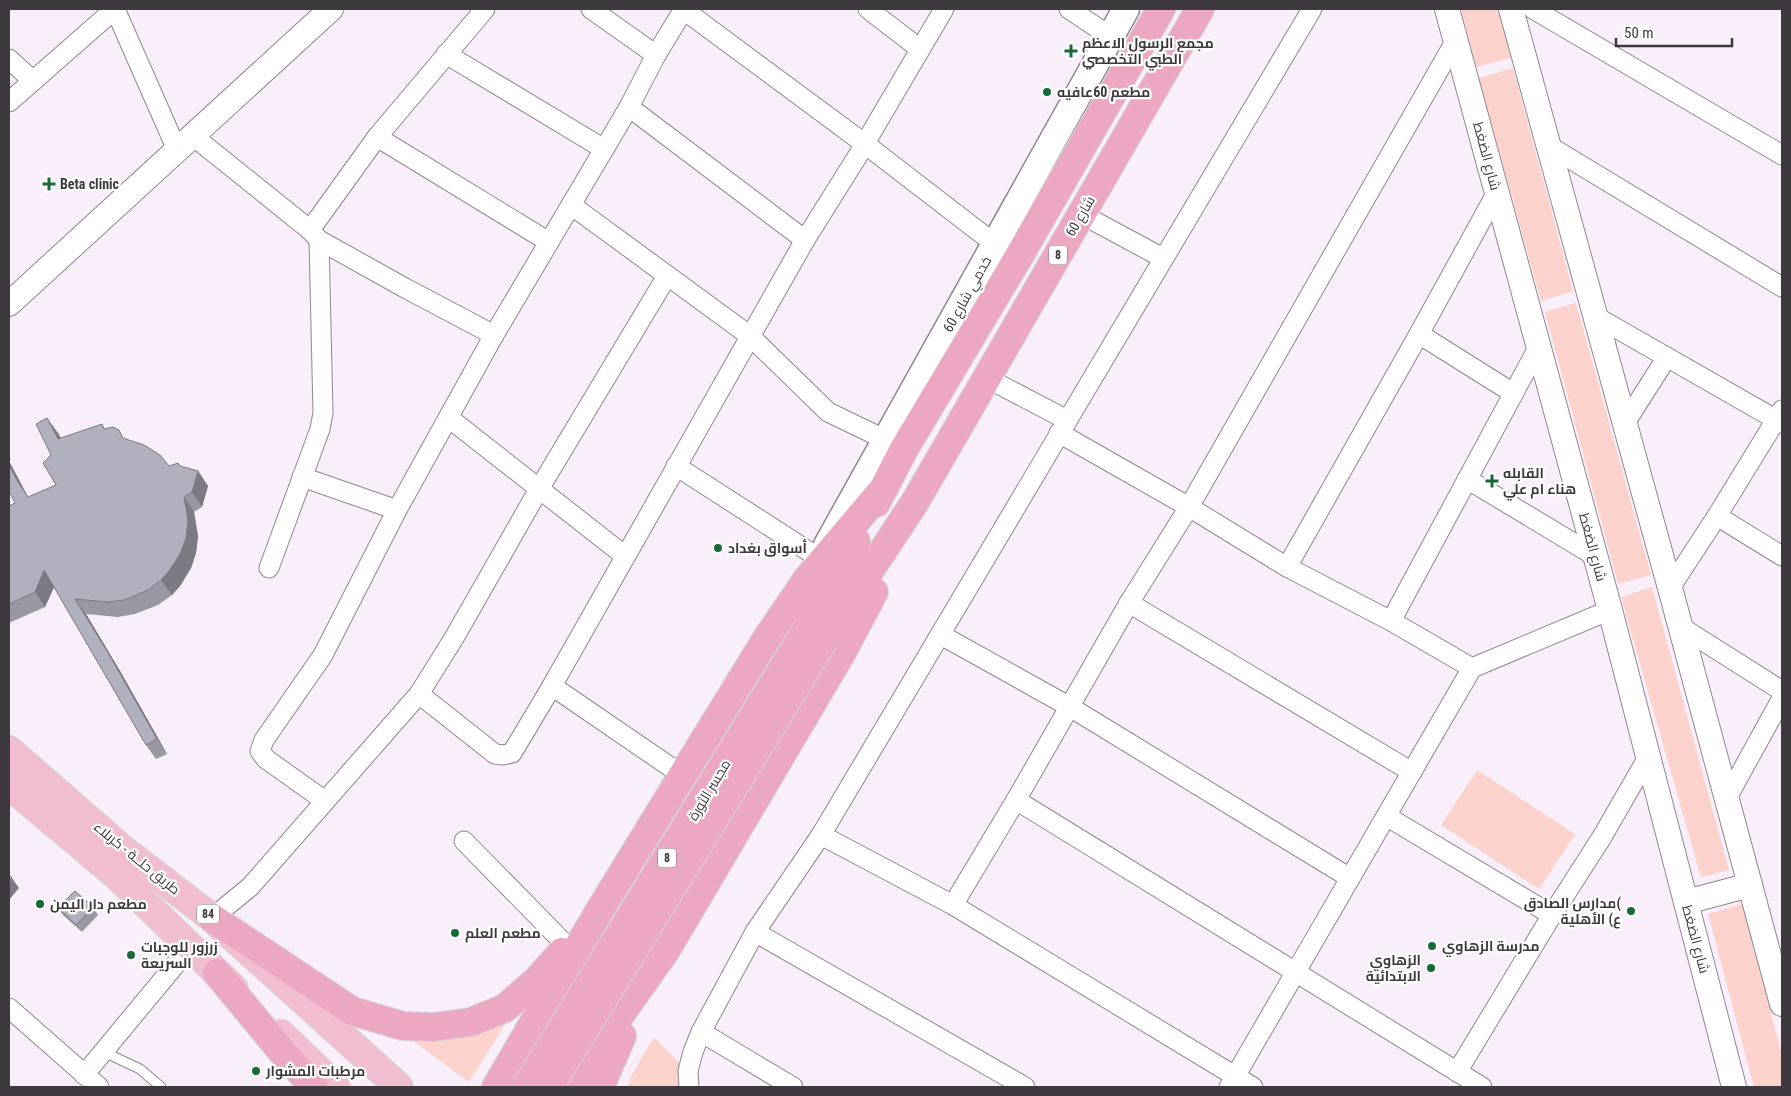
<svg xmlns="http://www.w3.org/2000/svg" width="1791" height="1096" font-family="'Roboto Condensed',Cairo,sans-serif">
  <rect width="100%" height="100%" fill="#f9effa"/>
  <g fill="#fbd3cc">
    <path d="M 1461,9 L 1498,9 L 1511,58 L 1476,67 Z"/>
    <path d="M 1513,68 L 1573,291 L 1541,301 L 1479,78 Z"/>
    <path d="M 1576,303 L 1651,575 L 1618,584 L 1545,312 Z"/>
    <path d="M 1652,587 L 1729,870 L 1701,877 L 1621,597 Z"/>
    <path d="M 1477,770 L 1575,834 L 1539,889 L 1441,825 Z"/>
    <path d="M 1742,904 L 1782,1055 L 1782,1087 L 1754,1087 L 1708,914 Z"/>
    <path d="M 511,1015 L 469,1082 L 405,1035 Z"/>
    <path d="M 654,1037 L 685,1069 L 686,1087 L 627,1087 L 632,1075 Z"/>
  </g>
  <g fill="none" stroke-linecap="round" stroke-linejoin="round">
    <g stroke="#908791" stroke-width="11">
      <path id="service" d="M 104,1052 L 140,1069 L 161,1087"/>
    </g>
    <g stroke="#908791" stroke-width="21">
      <g id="minor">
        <path d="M 115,9 L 177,150"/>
        <path d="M 591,9 L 656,55"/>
        <path d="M 868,9 L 920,49"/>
        <path d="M 1069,9 L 1111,37"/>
        <path d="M 1533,9 L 1782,155"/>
        <path d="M 684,10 L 865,144 L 995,244"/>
        <path d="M 446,54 L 604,149"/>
        <path d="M 9,59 L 33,81"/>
        <path d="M 9,102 L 115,9"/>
        <path d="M 629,107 L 805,240"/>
        <path d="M 193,136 L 310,230 L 319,240 L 405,288 L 494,335"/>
        <path d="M 377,137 L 549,242"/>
        <path d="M 1549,146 L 1782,287"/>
        <path d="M 571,205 L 750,336 L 828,412 L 886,440"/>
        <path d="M 1081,214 L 1163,258"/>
        <path d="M 310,230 L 377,137 L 485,9"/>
        <path d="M 1595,316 L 1782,423"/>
        <path d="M 1419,334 L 1513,393"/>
        <path d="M 987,378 L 1067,420"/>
        <path d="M 449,418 L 625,556"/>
        <path d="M 1625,423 L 1667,357"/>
        <path d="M 1059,433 L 1189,507 L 1287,567 L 1391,621 L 1472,668"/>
        <path d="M 676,466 L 819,558"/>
        <path d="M 302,477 L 397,510"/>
        <path d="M 1467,479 L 1595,556"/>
        <path d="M 1717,516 L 1782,556"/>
        <path d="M 1287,567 L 1419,334 L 1497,192"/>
        <path d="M 269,568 L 320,429 L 323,413 L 319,240"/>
        <path d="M 1670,588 L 1717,516 L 1782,410"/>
        <path d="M 1129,603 L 1412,772"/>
        <path d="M 1391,621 L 1539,346"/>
        <path d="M 1681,627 L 1782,691"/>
        <path d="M 941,635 L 1070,707 L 1350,878"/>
        <path d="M 552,686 L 682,775"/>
        <path d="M 419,694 L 495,754 L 503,755 L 512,753 L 552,686 L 805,240 L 857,157 L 944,9"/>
        <path d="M 1727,798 L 1782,698"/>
        <path d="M 1016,800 L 1482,1087"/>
        <path d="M 325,801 L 266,759 L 260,751 L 264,740 L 323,655 L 397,510 L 494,335 L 629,107 L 656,55 L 684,9"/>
        <path d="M 1386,816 L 1552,915"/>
        <path d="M 821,835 L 953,905 L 1253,1087"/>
        <path d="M 464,841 L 567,946"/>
        <path d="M 953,905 L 1016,800 L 1129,603 L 1189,507 L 1456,40"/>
        <path d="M 212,918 L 250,887 L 419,694 L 454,638 L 539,489 L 667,276"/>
        <path d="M 755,932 L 1025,1087"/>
        <path d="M 9,1008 L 99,1087"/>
        <path d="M 701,1032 L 793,1087"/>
        <path d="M 1457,1072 L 1552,915 L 1602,837 L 1648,757"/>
        <path d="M 84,1075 L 190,947"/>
        <path d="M 689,1087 L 688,1071 L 693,1052 L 701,1032 L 755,932 L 821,835 L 1312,9"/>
        <path d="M 1229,1087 L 1472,668 L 1610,610"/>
      </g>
    </g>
    <g stroke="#908791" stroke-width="26">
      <g id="tertiary">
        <path d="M 1447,9 L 1610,610 L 1734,1087"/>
        <path d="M 1511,9 L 1670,588 L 1782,1004"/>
        <path d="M 9,304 L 331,9"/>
        <path d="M 1686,902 L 1750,885"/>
      </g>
    </g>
    <g stroke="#908791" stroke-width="29">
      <path id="secondary" d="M 827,545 L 1126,9"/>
    </g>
    <g stroke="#d4d3d5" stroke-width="30">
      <g id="primary">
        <path d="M 9,750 L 120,847 L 212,918 L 399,1087"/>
        <path d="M 9,785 L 116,875 L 234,989"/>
        <path d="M 281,1034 L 336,1087"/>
      </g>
    </g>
    <g stroke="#d4d3d5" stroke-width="30">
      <g id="trunk">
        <path d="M 876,503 L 904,449 L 1021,253 L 1161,9"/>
        <path d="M 807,629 L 856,541"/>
        <path d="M 824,640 L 915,502 L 1200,9"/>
        <path d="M 212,918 L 352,1011 L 403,1026 L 434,1027 L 471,1022 L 505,1008 L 537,980 L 562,952"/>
        <path d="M 217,973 L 284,1054 L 314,1087"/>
        <path d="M 496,1087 L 601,908 L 767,638 L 808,578 L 884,488"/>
        <path d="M 576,1087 L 601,1042 L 666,950 L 841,654 L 874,592"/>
        <path d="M 600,1087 L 622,1036"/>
      </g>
    </g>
    <use href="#service" stroke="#fff" stroke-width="9"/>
    <use href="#minor" stroke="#fff" stroke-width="19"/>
    <use href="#tertiary" stroke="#fff" stroke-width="24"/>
    <use href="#secondary" stroke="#fff" stroke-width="26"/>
    <use href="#primary" stroke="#f1bed1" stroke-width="28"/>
    <use href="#trunk" stroke="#eca8c2" stroke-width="28"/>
    <g stroke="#d4d3d5" stroke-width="30" stroke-linecap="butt">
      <g id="trunk-bridge">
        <path d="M 526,1087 L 807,629"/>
        <path d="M 549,1087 L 824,640"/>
      </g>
    </g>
    <use href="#trunk-bridge" stroke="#eca8c2" stroke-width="28"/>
  </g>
  <g fill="#9897a3">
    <path d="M 102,424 L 105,429 L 125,439 L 169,466 L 178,463 L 181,467 L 198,471 L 208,486 L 202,507 L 194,512 L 198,536 L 196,553 L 191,568 L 180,586 L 172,595 L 158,605 L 135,614 L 118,617 L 86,614 L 120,671 L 167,754 L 156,759 L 146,745 L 54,587 L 45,607 L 9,623 L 9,506 L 15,503 L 9,461 L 28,497 L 56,485 L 51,455 L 58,433 L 61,438 Z"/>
    <path d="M 93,907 L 98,915 L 82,932 L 63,915 L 58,908 Z"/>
  </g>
  <g fill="#7c7b85">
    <path d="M 47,418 L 58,433 L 69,454 L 58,439 Z"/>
    <path d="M 9,461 L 28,497 L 18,482 L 9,465 Z"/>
    <path d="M 198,471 L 208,486 L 202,507 L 192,492 Z"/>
    <path d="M 184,497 L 194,512 L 198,536 L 196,553 L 191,568 L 180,586 L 172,595 L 161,580 Z"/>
    <path d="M 44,570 L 55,585 L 45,607 L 35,592 Z"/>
    <path d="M 75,599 L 86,614 L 120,671 L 167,754 L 157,739 Z"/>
    <path d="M 12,878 L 19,888 L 9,900 L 9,881 Z"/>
  </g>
  <g fill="#b1b0be" stroke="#7c7b85">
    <path d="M 47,418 L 58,439 L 102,424 L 104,429 L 113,427 L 119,430 L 123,438 L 144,445 L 160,455 L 169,466 L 178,463 L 180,466 L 198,471 L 192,492 L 184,497 L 188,521 L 186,538 L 180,554 L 169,571 L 161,580 L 148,590 L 124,600 L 108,602 L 75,599 L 110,656 L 157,739 L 146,745 L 44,570 L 35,592 L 9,604 L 9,506 L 15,503 L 9,491 L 9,465 L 18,482 L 28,497 L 56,485 L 43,463 L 51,455 L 36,424 Z"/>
    <path d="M 9,875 L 12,878 L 9,881 Z"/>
    <path d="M 75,891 L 93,907 L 76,925 L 58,908 Z"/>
  </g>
  <g fill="#186838" stroke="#fff" stroke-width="2">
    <path d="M1068.5 43.5h5v5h5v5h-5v5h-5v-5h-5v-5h5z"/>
    <circle cx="1047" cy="92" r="5"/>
    <path d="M46.5 176.5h5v5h5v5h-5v5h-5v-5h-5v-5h5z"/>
    <path d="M1489.5 473.5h5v5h5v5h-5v5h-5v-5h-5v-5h5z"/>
    <circle cx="718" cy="548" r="5"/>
    <circle cx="40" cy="904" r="5"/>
    <circle cx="1631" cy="911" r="5"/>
    <circle cx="455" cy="933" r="5"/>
    <circle cx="1432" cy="946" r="5"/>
    <circle cx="131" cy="955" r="5"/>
    <circle cx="1431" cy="968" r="5"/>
    <circle cx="256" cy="1071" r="5"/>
  </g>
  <g text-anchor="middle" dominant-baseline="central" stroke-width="4.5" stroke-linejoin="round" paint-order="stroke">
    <g fill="#fff" stroke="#777478" stroke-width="1">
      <rect x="1049" y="245.5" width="18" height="19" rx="4"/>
      <rect x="658" y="848.5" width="18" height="19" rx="4"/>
      <rect x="197" y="904.5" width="22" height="19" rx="4"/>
    </g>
    <g font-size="12" font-weight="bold" fill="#3d393e">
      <text x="1058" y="255">8</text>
      <text x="667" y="858">8</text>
      <text x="208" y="914">84</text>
    </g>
    <g font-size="14" font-weight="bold" fill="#3d393e" stroke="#fff" text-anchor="start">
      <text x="1082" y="43">مجمع الرسول الاعظم<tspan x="1082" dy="16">الطبي التخصصي</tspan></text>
      <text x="1057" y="92">مطعم 60عافيه</text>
      <text x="60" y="184">Beta clinic</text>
      <text x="1503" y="473">القابله<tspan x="1503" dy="16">هناء ام علي</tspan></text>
      <text x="728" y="548">أسواق بغداد</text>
      <text x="1621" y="903" text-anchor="end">مدارس الصادق(<tspan x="1621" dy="16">ع) الأهلية</tspan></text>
      <text x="50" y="904">مطعم دار اليمن</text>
      <text x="465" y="933">مطعم العلم</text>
      <text x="1442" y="946">مدرسة الزهاوي</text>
      <text x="141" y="947">زرزور للوجبات<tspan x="141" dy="16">السريعة</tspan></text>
      <text x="1421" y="960" text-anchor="end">الزهاوي<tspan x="1421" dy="16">الابتدائية</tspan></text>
      <text x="266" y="1071">مرطبات المشوار</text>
    </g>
    <g font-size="14" fill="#3d393e" stroke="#fff">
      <text transform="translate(1487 156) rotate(75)">شارع الضغط</text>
      <text transform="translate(1080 216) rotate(-60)">شارع 60</text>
      <text transform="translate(967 294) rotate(-61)">خدمي شارع 60</text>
      <text transform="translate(1593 547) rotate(75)">شارع الضغط</text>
      <text transform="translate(709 790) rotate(-59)">مجسر الثورة</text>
      <text transform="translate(137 858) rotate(39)">طريق حلــة - كربلاء</text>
      <text transform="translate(1696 939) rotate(75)">شارع الضغط</text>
    </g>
  </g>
  <rect width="1791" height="1096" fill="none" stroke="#3d393e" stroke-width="20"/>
  <path d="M1616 38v8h116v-8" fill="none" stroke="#3d393e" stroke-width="2.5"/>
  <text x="1624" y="38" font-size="15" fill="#3d393e" stroke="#ffffff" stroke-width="4" paint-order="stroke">50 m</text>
</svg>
